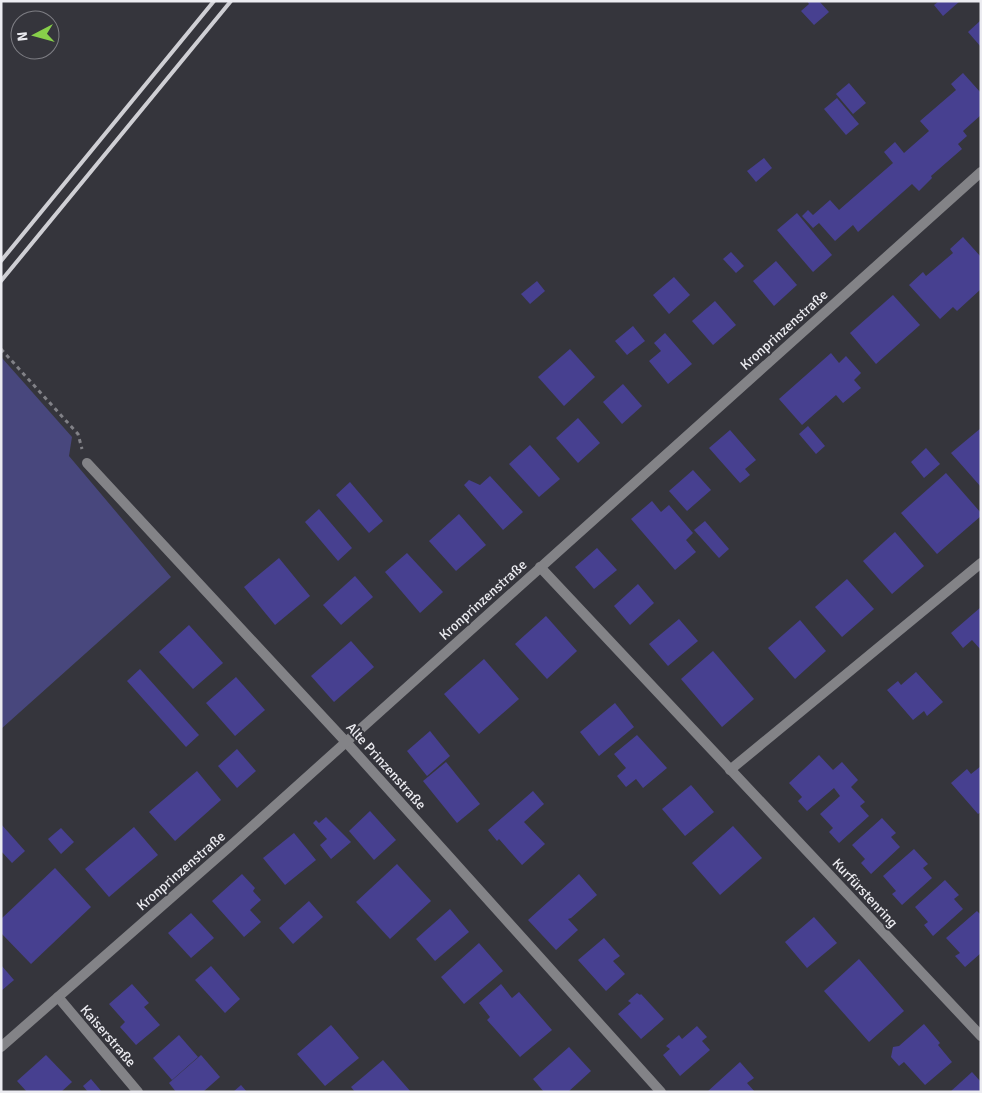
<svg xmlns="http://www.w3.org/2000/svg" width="982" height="1093" font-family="Signika,sans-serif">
  <rect width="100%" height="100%" fill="#35353c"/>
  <path fill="#48477d" d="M 2,358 L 72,437 L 69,456 L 171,577 L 1,729 Z"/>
  <g fill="#474090">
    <path d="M 807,1 L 819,1 L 829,12 L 814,25 L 801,11 L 809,4 Z"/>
    <path d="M 939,1 L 960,1 L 943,16 L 934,5 Z"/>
    <path d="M 981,20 L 981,47 L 968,32 Z"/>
    <path d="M 963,73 L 981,93 L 981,115 L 963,131 L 967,136 L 958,144 L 962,149 L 931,176 L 932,178 L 919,191 L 912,184 L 858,232 L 853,225 L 835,241 L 819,223 L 813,228 L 802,216 L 808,210 L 813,215 L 830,200 L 839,210 L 893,163 L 884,152 L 895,142 L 904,153 L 929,131 L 920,121 L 956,90 L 951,84 Z"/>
    <path d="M 849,83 L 866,103 L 853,114 L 836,94 Z"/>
    <path d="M 837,98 L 859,124 L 846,135 L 824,109 Z"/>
    <path d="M 764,158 L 772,168 L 756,182 L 747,171 Z"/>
    <path d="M 797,213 L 832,255 L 813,272 L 777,230 Z"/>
    <path d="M 963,237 L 981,257 L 981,289 L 957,311 L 953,307 L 940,319 L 909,285 L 923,272 L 926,276 L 953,253 L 950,249 Z"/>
    <path d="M 731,252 L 744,266 L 736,273 L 723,259 Z"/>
    <path d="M 776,261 L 797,285 L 774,306 L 753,281 Z"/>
    <path d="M 674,277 L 690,295 L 669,314 L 653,295 Z"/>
    <path d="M 537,281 L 545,291 L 530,304 L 521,294 Z"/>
    <path d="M 893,295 L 920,325 L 876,364 L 850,333 Z"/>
    <path d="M 715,301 L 736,325 L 713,345 L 692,321 Z"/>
    <path d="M 633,326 L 645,341 L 627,355 L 615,341 Z"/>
    <path d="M 665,333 L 692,364 L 668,384 L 649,361 L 661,351 L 654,343 Z"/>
    <path d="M 570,349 L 595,377 L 564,406 L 538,377 Z"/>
    <path d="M 831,353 L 839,363 L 846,356 L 861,373 L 854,380 L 861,388 L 843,403 L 836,395 L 802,425 L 779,399 Z"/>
    <path d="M 623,384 L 642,406 L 622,424 L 603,402 Z"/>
    <path d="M 578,418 L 600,443 L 578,463 L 556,438 Z"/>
    <path d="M 808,426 L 825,446 L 816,454 L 799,434 Z"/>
    <path d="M 981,428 L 981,487 L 951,453 Z"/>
    <path d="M 730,430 L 756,460 L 745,469 L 750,475 L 740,483 L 709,448 Z"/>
    <path d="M 530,445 L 560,479 L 539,497 L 509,464 Z"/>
    <path d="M 926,448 L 940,464 L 924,478 L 911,462 Z"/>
    <path d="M 693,470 L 711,490 L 687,511 L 669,491 Z"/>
    <path d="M 946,473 L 981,513 L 981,516 L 937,554 L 901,513 Z"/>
    <path d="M 490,476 L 523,512 L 503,530 L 464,485 L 469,480 L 480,485 Z"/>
    <path d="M 350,482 L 383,521 L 369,533 L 336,495 Z"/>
    <path d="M 652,501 L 661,512 L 669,505 L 693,533 L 686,540 L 696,552 L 675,570 L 631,519 Z"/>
    <path d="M 319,509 L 352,548 L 338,561 L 305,522 Z"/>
    <path d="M 459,514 L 486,545 L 456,571 L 429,541 Z"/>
    <path d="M 705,521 L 729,549 L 719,558 L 694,530 Z"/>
    <path d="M 895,532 L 924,566 L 892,594 L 863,561 Z"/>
    <path d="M 597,548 L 617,570 L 594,589 L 575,567 Z"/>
    <path d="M 407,553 L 443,592 L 420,613 L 385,572 Z"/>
    <path d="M 279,558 L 310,596 L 275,625 L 244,587 Z"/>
    <path d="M 355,576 L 373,597 L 341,625 L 323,605 Z"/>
    <path d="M 847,579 L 874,609 L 842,637 L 815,607 Z"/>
    <path d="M 638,584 L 654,603 L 630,625 L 614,606 Z"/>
    <path d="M 981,607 L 981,650 L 972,640 L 963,648 L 951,633 Z"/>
    <path d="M 546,616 L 577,651 L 547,679 L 515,644 Z"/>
    <path d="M 679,619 L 698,641 L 668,666 L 649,644 Z"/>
    <path d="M 800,620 L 826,651 L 795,679 L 768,648 Z"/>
    <path d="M 189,625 L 223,663 L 193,689 L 159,652 Z"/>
    <path d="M 351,641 L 374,667 L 334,702 L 311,676 Z"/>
    <path d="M 713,651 L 754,699 L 722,727 L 681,679 Z"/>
    <path d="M 484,659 L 519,699 L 479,734 L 444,694 Z"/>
    <path d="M 140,669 L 199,735 L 186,747 L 127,681 Z"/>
    <path d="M 916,672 L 943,702 L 927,716 L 924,711 L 913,720 L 887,690 L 898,681 L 901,685 Z"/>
    <path d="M 236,677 L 265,710 L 235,736 L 206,703 Z"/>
    <path d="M 615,703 L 634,727 L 599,756 L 580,732 Z"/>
    <path d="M 430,731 L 450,756 L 427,776 L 407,751 Z"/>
    <path d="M 637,735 L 667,768 L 643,788 L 636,779 L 626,787 L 617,776 L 626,768 L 614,754 Z"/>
    <path d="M 237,749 L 256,771 L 237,788 L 218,766 Z"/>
    <path d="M 819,755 L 833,770 L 842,762 L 858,780 L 851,787 L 865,802 L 860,806 L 869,816 L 839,843 L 829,832 L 833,828 L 820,814 L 840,796 L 834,788 L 807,811 L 798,801 L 802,797 L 789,783 Z"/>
    <path d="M 446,762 L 480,804 L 457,823 L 423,781 Z"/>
    <path d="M 981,766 L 981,812 L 978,814 L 951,783 L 967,769 L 971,774 Z"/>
    <path d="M 197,771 L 221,800 L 175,841 L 149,812 Z"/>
    <path d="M 691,785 L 714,812 L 685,836 L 662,809 Z"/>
    <path d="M 533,791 L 544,804 L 524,822 L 545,844 L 522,865 L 499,839 L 497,841 L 488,830 Z"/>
    <path d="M 370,811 L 396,840 L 374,860 L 349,831 Z"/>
    <path d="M 326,817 L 351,842 L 331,859 L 320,845 L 327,839 L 313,823 L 316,820 L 319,823 Z"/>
    <path d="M 882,818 L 896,833 L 891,837 L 900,847 L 871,874 L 861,863 L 865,859 L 852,845 Z"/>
    <path d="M 1,824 L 25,851 L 12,863 L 1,851 Z"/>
    <path d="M 733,826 L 762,858 L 720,895 L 692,863 Z"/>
    <path d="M 134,827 L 158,855 L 109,897 L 85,869 Z"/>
    <path d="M 61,828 L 74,842 L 61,854 L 48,839 Z"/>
    <path d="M 294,833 L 316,860 L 285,885 L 263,858 Z"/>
    <path d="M 914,849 L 928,864 L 923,868 L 932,878 L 902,905 L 892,894 L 896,891 L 883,876 Z"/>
    <path d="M 397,864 L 431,901 L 390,939 L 356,902 Z"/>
    <path d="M 55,868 L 91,907 L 31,964 L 1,933 L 1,919 Z"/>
    <path d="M 242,874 L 255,888 L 253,891 L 261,900 L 250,910 L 261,922 L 244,937 L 212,901 Z"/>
    <path d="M 579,874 L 597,895 L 571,918 L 568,919 L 578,930 L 556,950 L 528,920 Z"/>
    <path d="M 945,880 L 959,895 L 954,899 L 963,909 L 933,936 L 924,925 L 928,922 L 915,907 Z"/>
    <path d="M 309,901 L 323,917 L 293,944 L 279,928 Z"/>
    <path d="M 450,909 L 469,932 L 435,961 L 416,939 Z"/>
    <path d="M 977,911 L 981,915 L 981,953 L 965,967 L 955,956 L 960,953 L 946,938 Z"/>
    <path d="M 191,913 L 214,938 L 191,958 L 168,933 Z"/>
    <path d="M 814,917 L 837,943 L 807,968 L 785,942 Z"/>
    <path d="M 604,938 L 620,956 L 613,961 L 625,974 L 606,991 L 578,960 Z"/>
    <path d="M 479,943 L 503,971 L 464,1004 L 441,977 Z"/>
    <path d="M 859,959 L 904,1011 L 869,1042 L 824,991 Z"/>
    <path d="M 1,965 L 14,980 L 1,991 Z"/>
    <path d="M 211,966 L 240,999 L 225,1013 L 195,980 Z"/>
    <path d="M 132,984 L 149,1003 L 144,1007 L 160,1025 L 136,1045 L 120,1027 L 125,1022 L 109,1004 Z"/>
    <path d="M 501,984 L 512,998 L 519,992 L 552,1030 L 520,1057 L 487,1020 L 490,1017 L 479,1003 Z"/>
    <path d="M 637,993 L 640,995 L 641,994 L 664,1019 L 641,1039 L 618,1014 L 631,1003 L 628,1001 Z"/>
    <path d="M 924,1024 L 940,1043 L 938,1045 L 952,1062 L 925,1085 L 904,1062 L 899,1066 L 891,1057 L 893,1047 L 899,1046 Z"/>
    <path d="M 331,1025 L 359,1058 L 325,1086 L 297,1054 Z"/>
    <path d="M 697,1026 L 707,1037 L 702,1041 L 710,1050 L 680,1076 L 663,1055 L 670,1049 L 666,1046 L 679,1035 L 682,1039 Z"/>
    <path d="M 179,1035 L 198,1057 L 172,1080 L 153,1058 Z"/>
    <path d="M 569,1047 L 591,1071 L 568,1092 L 544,1092 L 533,1079 Z"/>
    <path d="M 46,1055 L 72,1082 L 61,1092 L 27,1092 L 17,1081 Z"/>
    <path d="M 201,1055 L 220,1077 L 203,1092 L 176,1092 L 169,1083 Z"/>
    <path d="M 383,1060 L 411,1092 L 355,1092 L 351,1087 Z"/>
    <path d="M 740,1062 L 754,1078 L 747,1083 L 755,1092 L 707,1092 Z"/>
    <path d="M 972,1072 L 981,1082 L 981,1092 L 950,1092 Z"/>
    <path d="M 91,1079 L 102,1092 L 88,1092 L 83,1086 Z"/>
    <path d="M 241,1085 L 247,1092 L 233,1092 Z"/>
  </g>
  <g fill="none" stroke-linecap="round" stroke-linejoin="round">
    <path stroke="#818187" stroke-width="3" stroke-dasharray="4 4" stroke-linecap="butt" d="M 1,349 L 78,434 L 82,449"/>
    <g stroke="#838387" stroke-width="10">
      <path d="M 87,463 L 346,742 L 661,1092"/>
      <path d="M 540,567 L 981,1036"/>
      <path d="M 730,770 L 981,563"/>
      <path d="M 58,997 L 138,1092"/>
      <path d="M 1,1047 L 228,848 L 981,172"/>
    </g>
    <g stroke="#cfcfd4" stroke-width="4">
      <path d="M 1,261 L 214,1"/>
      <path d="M 1,281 L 231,1"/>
    </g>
  </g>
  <g text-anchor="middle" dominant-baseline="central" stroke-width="4" stroke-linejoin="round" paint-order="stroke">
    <g font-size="14" fill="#ececf1" stroke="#35353c">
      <text transform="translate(784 330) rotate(-42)">Kronprinzenstraße</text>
      <text transform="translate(483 600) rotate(-42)">Kronprinzenstraße</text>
      <text transform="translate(386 766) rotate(48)">Alte Prinzenstraße</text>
      <text transform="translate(181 871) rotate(-41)">Kronprinzenstraße</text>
      <text transform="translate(865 893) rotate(47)">Kurfürstenring</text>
      <text transform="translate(108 1036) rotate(49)">Kaiserstraße</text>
    </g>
  </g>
  <rect width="982" height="1093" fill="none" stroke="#ececf1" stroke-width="5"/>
  <g transform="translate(35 35) rotate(264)"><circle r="24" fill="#35353c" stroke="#7e7e84"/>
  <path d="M0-4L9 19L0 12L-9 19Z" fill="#87cf4a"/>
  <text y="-8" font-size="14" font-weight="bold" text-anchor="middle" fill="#ececf1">N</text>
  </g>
</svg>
